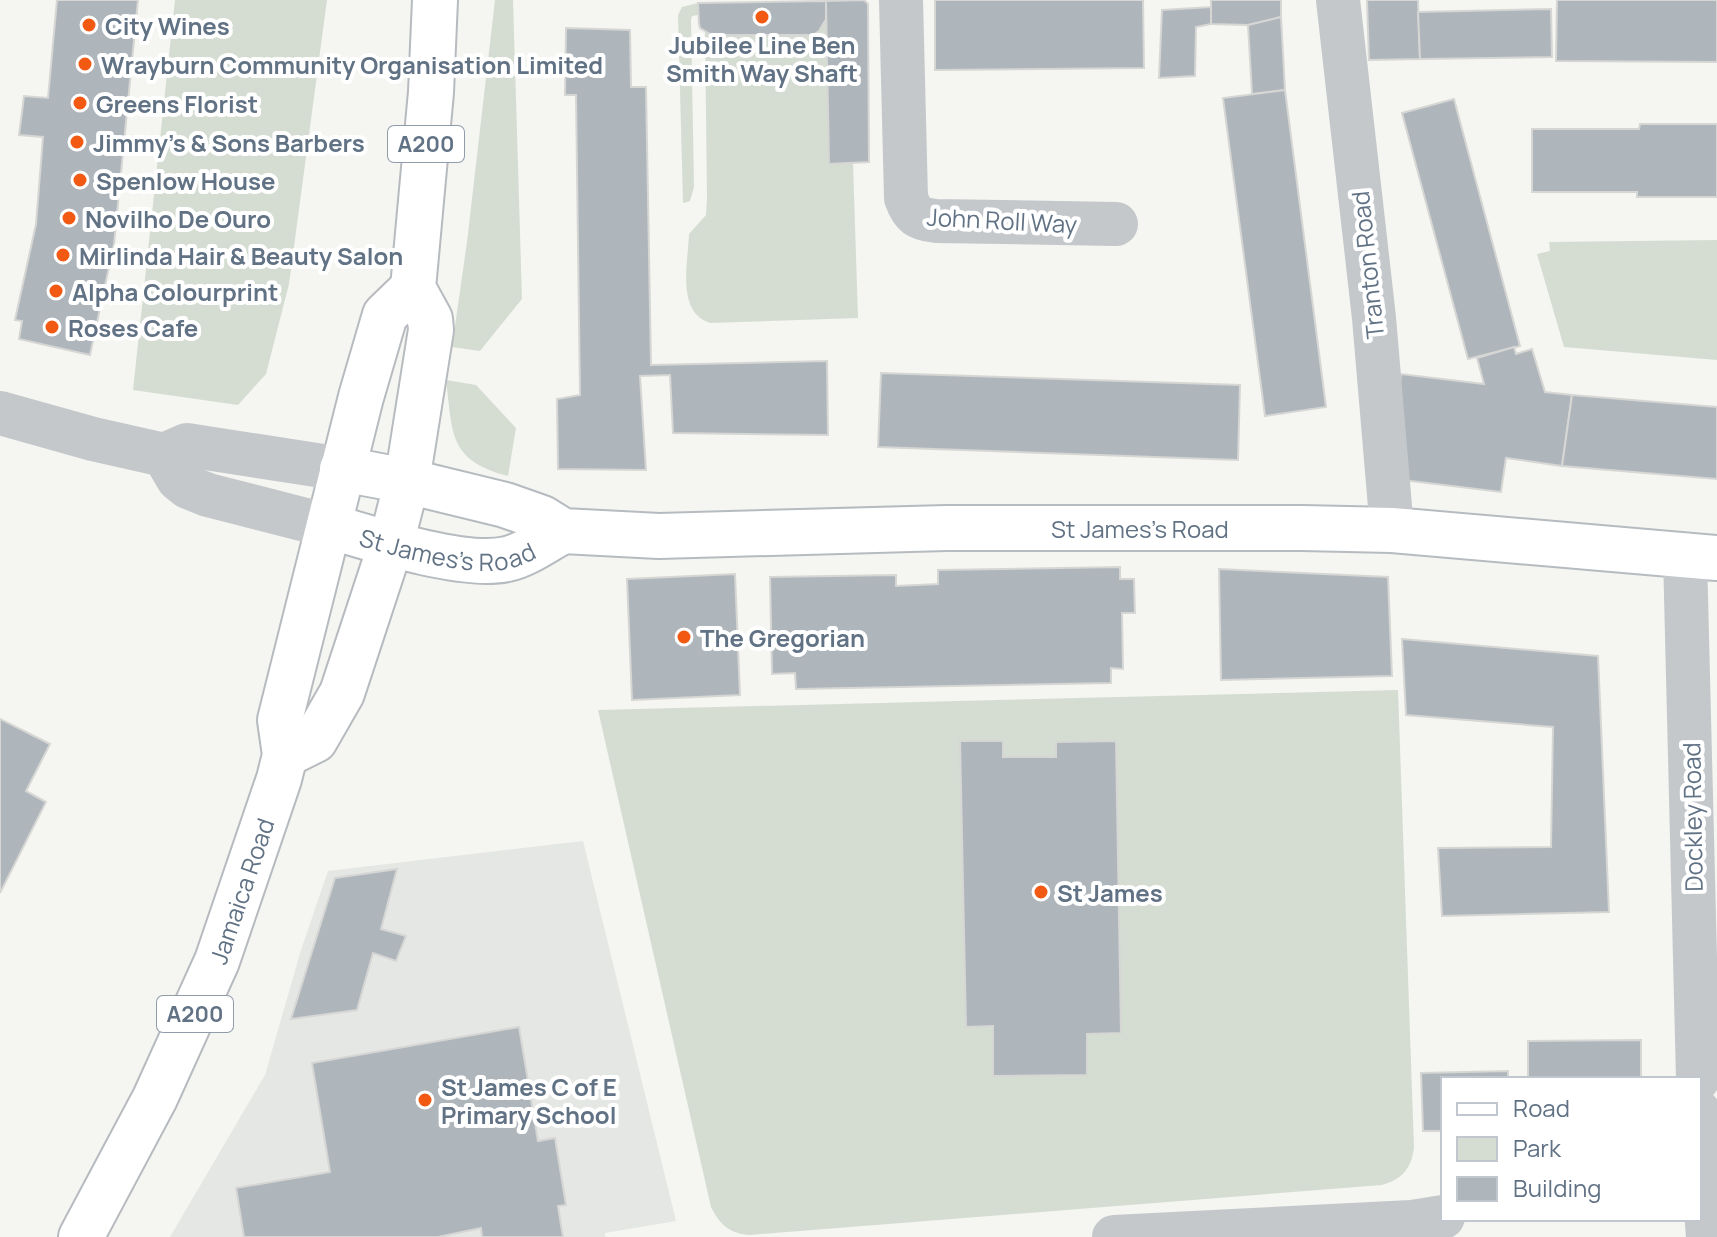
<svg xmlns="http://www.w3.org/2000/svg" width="1717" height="1237" font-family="Manrope,sans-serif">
  <rect width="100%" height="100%" fill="#f5f5f1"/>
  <path fill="#e5e7e4" d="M 583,841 L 676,1221 L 605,1233 L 605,1237 L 170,1237 L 265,1075 L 301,950 L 328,871 Z"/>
  <g fill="#d5ddd2">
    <path d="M 175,0 L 327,0 L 289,284 L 266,374 L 238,405 L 133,390 Z"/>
    <path d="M 495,0 L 513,0 L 522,299 L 480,351 L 452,347 L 467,242 Z"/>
    <path d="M 864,0 L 868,4 L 869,162 L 853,163 L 858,318 L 710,323 C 676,312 688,263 689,234 L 706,215 L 707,197 L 705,31 L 712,35 L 813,35 C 826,27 826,15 826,1 Z"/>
    <path d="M 698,3 L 698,15 L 692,16 L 691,20 L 694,187 L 690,201 L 683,203 L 678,15 L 682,7 Z"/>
    <path d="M 1717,240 L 1717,360 L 1564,347 L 1537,254 L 1550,251 L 1549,242 Z"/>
    <path d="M 446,380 L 476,385 L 516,428 L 508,476 C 448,460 453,434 446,380 Z"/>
    <path d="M 1398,690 L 1414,1148 C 1411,1169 1402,1179 1382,1185 L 749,1235 C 729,1233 720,1225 711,1207 L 598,710 Z"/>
  </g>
  <g fill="#aeb6bc" stroke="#d6d6d4" stroke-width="2">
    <path d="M 57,0 L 138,0 L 114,244 L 90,355 L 19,339 L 22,321 L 15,320 L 36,224 L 43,137 L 19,135 L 24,96 L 48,98 Z"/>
    <path d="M 864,0 L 868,4 L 869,162 L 829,164 L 826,1 Z"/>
    <path d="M 935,0 L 1143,0 L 1144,68 L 935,70 Z"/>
    <path d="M 1211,0 L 1281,0 L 1281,17 L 1248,25 L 1211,24 Z"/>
    <path d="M 1367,0 L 1418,0 L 1420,59 L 1369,60 Z"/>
    <path d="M 1557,0 L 1717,0 L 1717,62 L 1556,61 Z"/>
    <path d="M 826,1 L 826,19 L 819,31 L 813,35 L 712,35 L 700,28 L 699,24 L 698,3 Z"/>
    <path d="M 1211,7 L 1211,24 L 1196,27 L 1195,76 L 1159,78 L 1162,10 Z"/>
    <path d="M 1551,9 L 1552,57 L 1420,59 L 1418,12 Z"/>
    <path d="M 1281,17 L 1285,90 L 1252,94 L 1248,25 Z"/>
    <path d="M 566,28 L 630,30 L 631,87 L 646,87 L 651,365 L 827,361 L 828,435 L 673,433 L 670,375 L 640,376 L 646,470 L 558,469 L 557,399 L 580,395 L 576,95 L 565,95 Z"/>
    <path d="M 1285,90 L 1326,407 L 1265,416 L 1223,98 Z"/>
    <path d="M 1454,99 L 1520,346 L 1468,359 L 1402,113 Z"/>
    <path d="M 1640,124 L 1717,124 L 1717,197 L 1637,197 L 1637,192 L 1532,192 L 1532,129 L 1639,129 Z"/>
    <path d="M 1514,347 L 1516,354 L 1532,349 L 1545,392 L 1572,395 L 1562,466 L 1506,458 L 1501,492 L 1403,480 L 1392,446 L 1401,374 L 1484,384 L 1477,358 Z"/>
    <path d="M 881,373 L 1240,385 L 1238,460 L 878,447 Z"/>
    <path d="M 1572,395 L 1717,407 L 1717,479 L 1562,466 Z"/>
    <path d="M 1120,567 L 1120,579 L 1134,579 L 1135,613 L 1122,613 L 1123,669 L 1111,668 L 1111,683 L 796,689 L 795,673 L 772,674 L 770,577 L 896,575 L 896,586 L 938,584 L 938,570 Z"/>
    <path d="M 1219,569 L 1388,577 L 1392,676 L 1221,680 Z"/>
    <path d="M 735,574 L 740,695 L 632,700 L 627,579 Z"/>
    <path d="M 1402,639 L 1598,656 L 1609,912 L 1442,916 L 1438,848 L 1551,847 L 1553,727 L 1406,715 Z"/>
    <path d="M 0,719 L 50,744 L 26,791 L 46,802 L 0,893 Z"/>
    <path d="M 960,741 L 1003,741 L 1003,757 L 1056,757 L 1056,742 L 1116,741 L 1121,1033 L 1087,1034 L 1087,1075 L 993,1076 L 993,1026 L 966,1027 Z"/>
    <path d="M 397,869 L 381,929 L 406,936 L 396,961 L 373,953 L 357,1010 L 291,1019 L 335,878 Z"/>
    <path d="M 519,1027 L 538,1141 L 555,1138 L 566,1205 L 558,1206 L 563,1237 L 482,1237 L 481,1228 L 438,1237 L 244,1237 L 236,1188 L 330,1172 L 312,1063 Z"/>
    <path d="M 1641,1040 L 1641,1079 L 1528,1079 L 1528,1041 Z"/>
    <path d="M 1508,1071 L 1508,1079 L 1443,1079 L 1443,1131 L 1423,1131 L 1421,1073 Z"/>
  </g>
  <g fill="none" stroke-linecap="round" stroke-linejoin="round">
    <g stroke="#b6bbc0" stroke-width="48">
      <g id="secondary">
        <path id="s1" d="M 342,469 L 407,481 L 505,505 L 542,518 L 563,531 L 659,536 L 946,528 L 1302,528 L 1392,530 L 1717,558"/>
        <path id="s2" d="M 329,526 C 372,539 465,569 507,559 C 526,555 546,540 563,531"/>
      </g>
    </g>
    <g stroke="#b7bbbf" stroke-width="48">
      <g id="primary">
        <path d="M 285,755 L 315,740 L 342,693 L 391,544 L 407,481 L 431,330 L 430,319 L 413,288 L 431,92 L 435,0"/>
        <path id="s3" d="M 81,1237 L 155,1098 L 217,961 L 279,779 L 285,755 L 280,720 L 361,397 L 385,315 L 413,288"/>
      </g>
    </g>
    <g stroke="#c4c8cb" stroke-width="44">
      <path d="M 901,0 L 906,198 C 912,215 918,219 936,221 L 1116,224"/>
      <path d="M 1338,0 L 1374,318 L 1392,530"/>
      <path d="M 0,413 L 93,439 L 164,455 L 187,445 L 342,469"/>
      <path d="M 164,455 L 178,479 L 188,487 L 208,495 L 329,526"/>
      <path d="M 1685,555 L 1698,1079"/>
      <path d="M 1699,1112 L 1708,1237"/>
      <path d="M 1114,1237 L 1412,1222 L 1443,1217"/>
    </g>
    <use href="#secondary" stroke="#fff" stroke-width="44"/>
    <use href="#primary" stroke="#fff" stroke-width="44"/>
  </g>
  <g fill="#f25a14" stroke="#fff" stroke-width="3">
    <circle cx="762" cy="17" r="8"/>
    <circle cx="89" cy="25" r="8"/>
    <circle cx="85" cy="64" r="8"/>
    <circle cx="80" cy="103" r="8"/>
    <circle cx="77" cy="142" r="8"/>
    <circle cx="80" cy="180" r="8"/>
    <circle cx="69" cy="218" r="8"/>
    <circle cx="63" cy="255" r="8"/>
    <circle cx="56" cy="291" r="8"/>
    <circle cx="52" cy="327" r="8"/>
    <circle cx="684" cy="637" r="8"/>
    <circle cx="1041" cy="892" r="8"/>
    <circle cx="425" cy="1100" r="8"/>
  </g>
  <g text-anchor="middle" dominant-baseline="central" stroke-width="8" stroke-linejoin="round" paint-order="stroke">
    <g fill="#fff" stroke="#909caa" stroke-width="2">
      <rect x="388" y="126" width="76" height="36" rx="6"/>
      <rect x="157" y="996" width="76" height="36" rx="6"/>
    </g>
    <g font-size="22" font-weight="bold" fill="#617285">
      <text x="426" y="144">A200</text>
      <text x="195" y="1014">A200</text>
    </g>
    <g font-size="24" font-weight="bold" fill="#617285" stroke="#fff" text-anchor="start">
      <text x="105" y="25">City Wines</text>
      <text x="762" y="44" text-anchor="middle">Jubilee Line Ben<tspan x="762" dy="28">Smith Way Shaft</tspan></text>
      <text x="101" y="64">Wrayburn Community Organisation Limited</text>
      <text x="96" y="103">Greens Florist</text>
      <text x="93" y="142">Jimmy's &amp; Sons Barbers</text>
      <text x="96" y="180">Spenlow House</text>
      <text x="85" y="218">Novilho De Ouro</text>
      <text x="79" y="255">Mirlinda Hair &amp; Beauty Salon</text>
      <text x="72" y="291">Alpha Colourprint</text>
      <text x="68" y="327">Roses Cafe</text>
      <text x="700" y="637">The Gregorian</text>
      <text x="1057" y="892">St James</text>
      <text x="441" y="1086">St James C of E<tspan x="441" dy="28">Primary School</tspan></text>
    </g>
    <g font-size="24" fill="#617285" stroke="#fff">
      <text transform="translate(1002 220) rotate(3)">John Roll Way</text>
      <text transform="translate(1367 265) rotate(-96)">Tranton Road</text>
      <text stroke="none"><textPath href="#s1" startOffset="808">St James's Road</textPath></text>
      <text stroke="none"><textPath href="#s2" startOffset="122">St James's Road</textPath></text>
      <text transform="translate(1692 817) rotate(-91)">Dockley Road</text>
      <text stroke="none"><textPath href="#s3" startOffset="382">Jamaica Road</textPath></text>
    </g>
  </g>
  <rect x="1441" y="1077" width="260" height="144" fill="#ffffff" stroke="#c0c7ce" stroke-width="2"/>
  <rect x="1457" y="1103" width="40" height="12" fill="#ffffff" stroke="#c0c7ce" stroke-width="2"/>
  <text x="1513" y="1117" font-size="24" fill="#617285">Road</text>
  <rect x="1457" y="1137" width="40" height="24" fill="#d5ddd2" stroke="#c0c7ce" stroke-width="2"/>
  <text x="1513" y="1157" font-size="24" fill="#617285">Park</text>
  <rect x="1457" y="1177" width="40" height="24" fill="#aeb6bc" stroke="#c0c7ce" stroke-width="2"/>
  <text x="1513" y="1197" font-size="24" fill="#617285">Building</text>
</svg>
